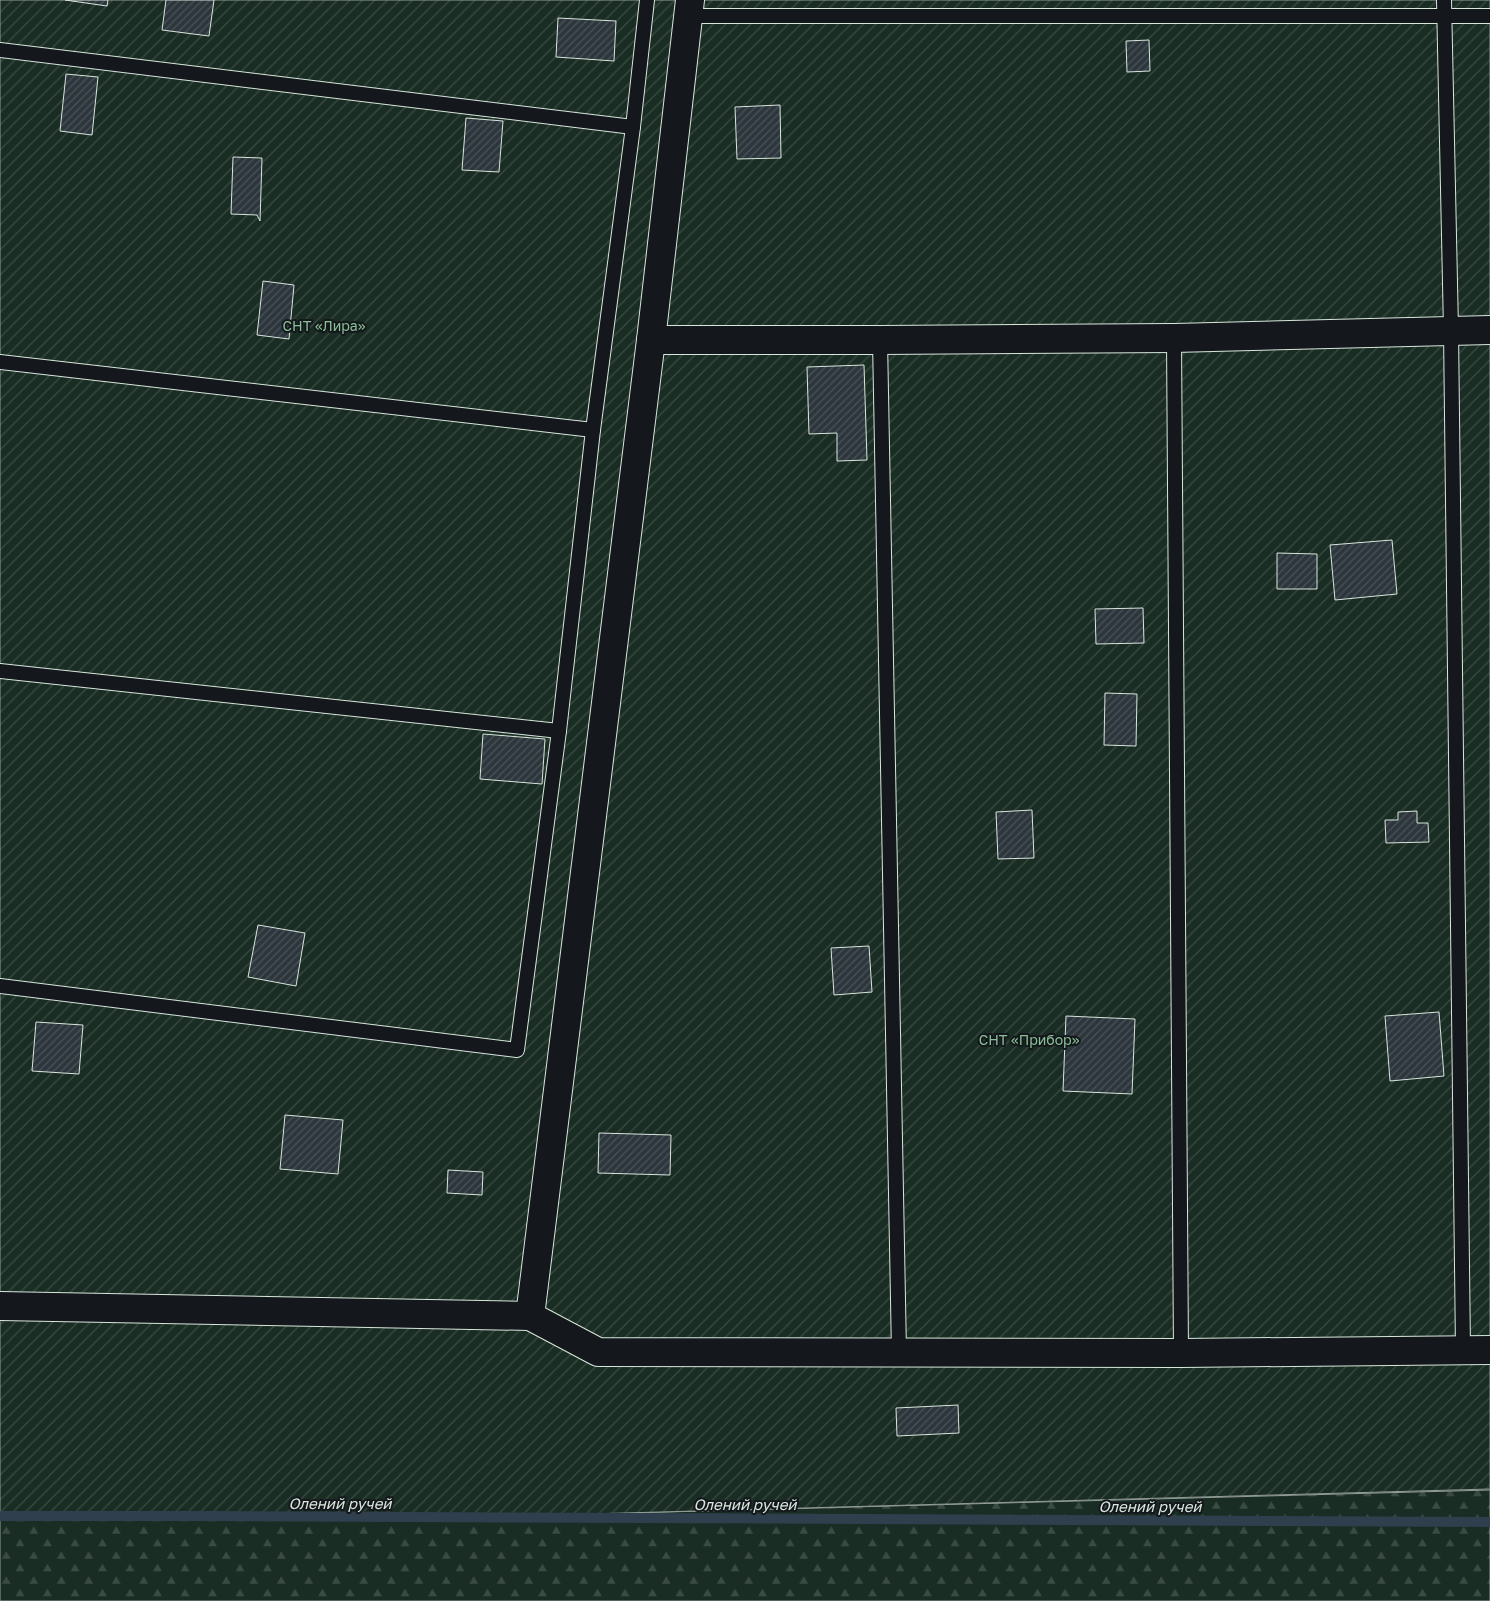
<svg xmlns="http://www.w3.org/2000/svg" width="1490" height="1601" font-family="'Golos Text',sans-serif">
  <defs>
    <pattern id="forest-firs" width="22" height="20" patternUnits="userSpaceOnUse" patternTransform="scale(1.25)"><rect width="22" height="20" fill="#1a2d24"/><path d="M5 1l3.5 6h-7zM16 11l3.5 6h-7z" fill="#3b4b43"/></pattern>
    <pattern id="garden-furrows" width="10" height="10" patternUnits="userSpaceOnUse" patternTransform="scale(1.25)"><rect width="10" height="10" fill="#1a2d24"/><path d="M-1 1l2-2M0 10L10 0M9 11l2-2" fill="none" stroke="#3b4b43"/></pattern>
    <pattern id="building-hatch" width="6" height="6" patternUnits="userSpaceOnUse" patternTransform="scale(1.25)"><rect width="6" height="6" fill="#2c363c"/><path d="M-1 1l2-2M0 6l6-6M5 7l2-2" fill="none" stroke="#4a5358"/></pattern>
  </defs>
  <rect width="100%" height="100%" fill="#14181c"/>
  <path fill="url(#forest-firs)" stroke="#939e99" d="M 1490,1490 L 1490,1601 L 0,1601 L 0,1514 L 479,1517 Z"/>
  <path fill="url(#garden-furrows)" stroke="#939e99" d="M 0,0 L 1490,0 L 1490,1489 L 479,1517 L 0,1514 Z"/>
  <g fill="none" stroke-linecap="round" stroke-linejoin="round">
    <path stroke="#2f3f4d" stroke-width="10" d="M 0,1516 L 208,1516 L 1490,1522"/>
  </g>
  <g fill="url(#building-hatch)" stroke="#d8e6dc">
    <path d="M 65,0 L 108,0 L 107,6 Z"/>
    <path d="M 166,0 L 214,0 L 209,36 L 162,30 Z"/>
    <path d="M 558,18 L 616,21 L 614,61 L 556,57 Z"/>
    <path d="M 1149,40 L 1150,71 L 1127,72 L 1126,41 Z"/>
    <path d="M 66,74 L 98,77 L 92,135 L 60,131 Z"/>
    <path d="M 780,105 L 781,158 L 737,159 L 735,107 Z"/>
    <path d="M 466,118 L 503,121 L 499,172 L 462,170 Z"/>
    <path d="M 233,157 L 262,158 L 260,221 L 257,215 L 231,214 Z"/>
    <path d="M 263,281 L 294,285 L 289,339 L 257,335 Z"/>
    <path d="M 864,365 L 867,460 L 837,461 L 837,433 L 809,434 L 807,367 Z"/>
    <path d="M 1392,540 L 1397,594 L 1335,600 L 1330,545 Z"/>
    <path d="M 1277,553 L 1317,554 L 1317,589 L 1277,589 Z"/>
    <path d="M 1143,608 L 1144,643 L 1096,644 L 1095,609 Z"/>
    <path d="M 1105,693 L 1137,694 L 1136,746 L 1104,745 Z"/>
    <path d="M 483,734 L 545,739 L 542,784 L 480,779 Z"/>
    <path d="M 1032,810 L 1034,858 L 998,859 L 996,812 Z"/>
    <path d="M 1417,811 L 1417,823 L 1428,823 L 1429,842 L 1386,843 L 1385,820 L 1398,820 L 1398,812 Z"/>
    <path d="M 258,925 L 305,933 L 296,986 L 248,977 Z"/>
    <path d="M 869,946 L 872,992 L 834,995 L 831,948 Z"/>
    <path d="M 1439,1012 L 1444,1076 L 1390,1081 L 1385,1016 Z"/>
    <path d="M 1066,1016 L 1135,1019 L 1132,1094 L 1063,1091 Z"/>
    <path d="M 36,1022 L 83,1025 L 79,1074 L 32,1071 Z"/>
    <path d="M 285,1115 L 343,1120 L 338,1174 L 280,1169 Z"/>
    <path d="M 599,1133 L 671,1135 L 670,1175 L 598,1173 Z"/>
    <path d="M 448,1170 L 483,1172 L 482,1195 L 447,1193 Z"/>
    <path d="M 958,1405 L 959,1433 L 897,1436 L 896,1408 Z"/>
  </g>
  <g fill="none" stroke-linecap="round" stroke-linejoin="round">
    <g stroke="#d8e6dc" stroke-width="16">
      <g id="lane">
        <path d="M 1444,0 L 1451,330 L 1463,1350"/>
        <path d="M 689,16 L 1490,16"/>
        <path d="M 0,50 L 633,127"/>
        <path d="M 1174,338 L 1181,1353"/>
        <path d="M 880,340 L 899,1353"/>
        <path d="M 0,362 L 593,430"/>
        <path d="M 0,671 L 559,731"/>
        <path d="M 0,986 L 517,1050 L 559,731 L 593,430 L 633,127 L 647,0"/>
      </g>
    </g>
    <g stroke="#d8e6dc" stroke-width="30">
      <g id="street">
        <path d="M 651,340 L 880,340 L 1174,338 L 1490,330"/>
        <path d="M 0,1306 L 530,1316 L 651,340 L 690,0"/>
        <path d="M 530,1316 L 598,1352 L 1181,1353 L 1490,1350"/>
      </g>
    </g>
    <use href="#lane" stroke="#14181c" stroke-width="14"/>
    <use href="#street" stroke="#14181c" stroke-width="28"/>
  </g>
  <g text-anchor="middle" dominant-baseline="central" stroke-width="4" stroke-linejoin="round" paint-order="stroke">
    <g font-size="14" fill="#8ac095" stroke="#14181c">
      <text x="324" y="325">СНТ «Лира»</text>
      <text x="1029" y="1039">СНТ «Прибор»</text>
    </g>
    <g font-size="15" font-style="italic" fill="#d8e6dc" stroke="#14181c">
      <text x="340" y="1503">Олений ручей</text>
      <text x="745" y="1504">Олений ручей</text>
      <text x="1150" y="1506">Олений ручей</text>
    </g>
  </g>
</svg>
